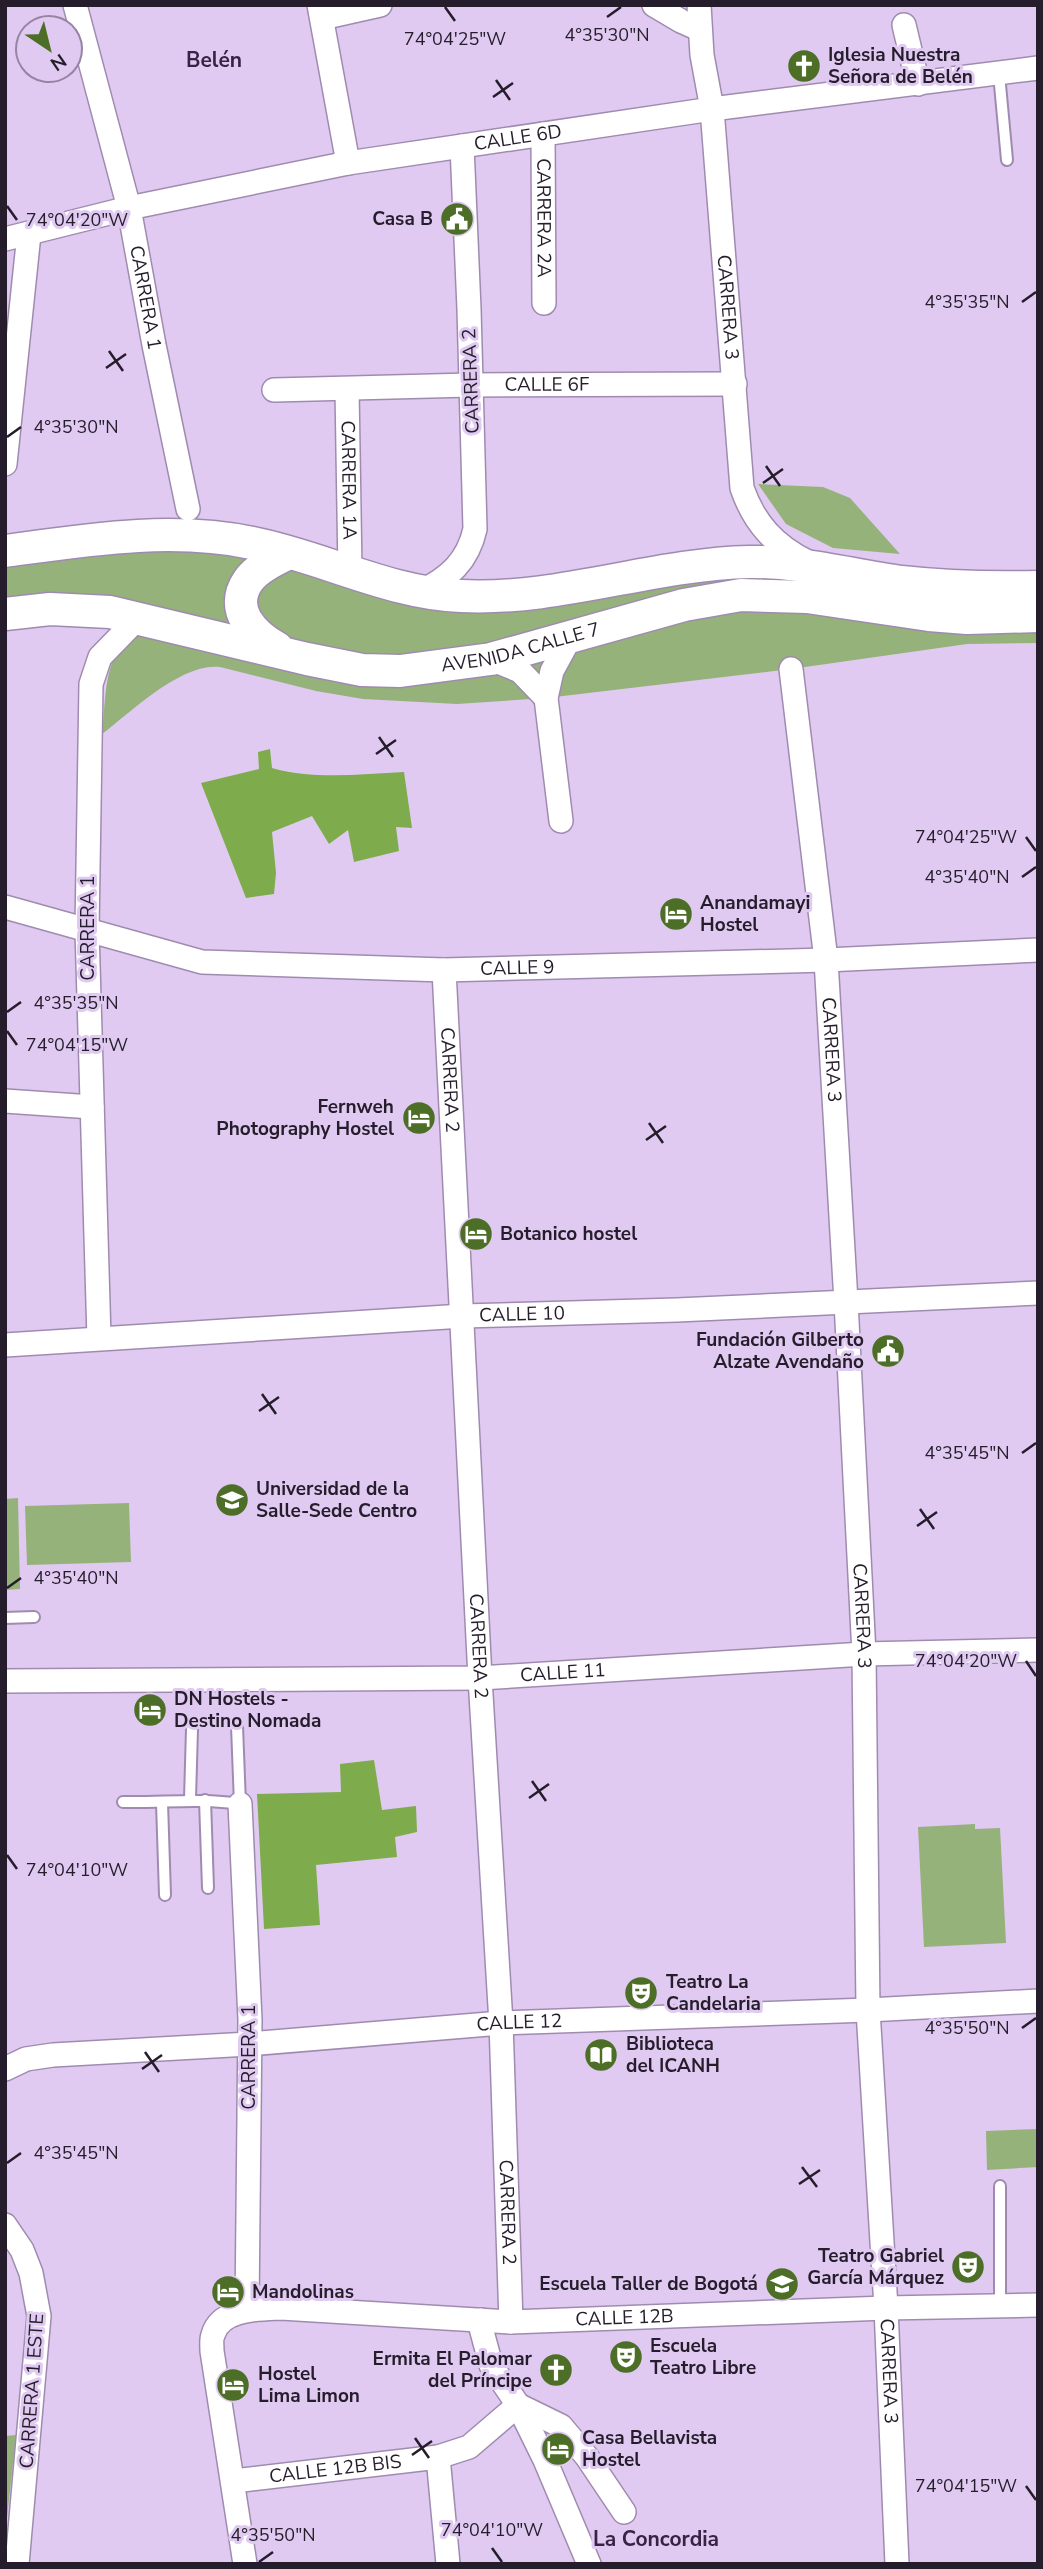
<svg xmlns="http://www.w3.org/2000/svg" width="1043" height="2569" font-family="'Nunito Sans',sans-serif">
  <rect width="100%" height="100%" fill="#e0caf1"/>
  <g fill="#95b27a">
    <path d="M 758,484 L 823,487 L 850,498 L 900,554 L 833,548 L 786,524 Z"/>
    <path d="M 209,549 L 408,597 L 764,573 L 834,581 L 827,592 L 441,655 L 347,657 L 5,607 L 5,562 L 101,551 Z"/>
    <path d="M 723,606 L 1038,626 L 1038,643 L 967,644 L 791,669 L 546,698 L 457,704 L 363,699 L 316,691 L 220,667 C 182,662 131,712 102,734 C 105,711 104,672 117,653 C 124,642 138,636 149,631 L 490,674 L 579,651 Z"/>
    <path d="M 18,1498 L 20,1589 L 5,1590 L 5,1499 Z"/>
    <path d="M 129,1503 L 131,1562 L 27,1565 L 25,1506 Z"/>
    <path d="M 975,1824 L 975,1829 L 1000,1828 L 1006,1943 L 924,1947 L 918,1827 Z"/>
    <path d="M 1038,2129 L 1038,2167 L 987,2170 L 986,2131 Z"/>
    <path d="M 16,2435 L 5,2537 L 5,2436 Z"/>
  </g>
  <g fill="#7eab4b">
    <path d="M 270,749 L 272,768 C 313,780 362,774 404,772 L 412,828 L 396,827 L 399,851 L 354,862 L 348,830 L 329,844 L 312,816 L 272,832 L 276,873 L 274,894 L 246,898 L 201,783 L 259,769 L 258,752 Z"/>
    <path d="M 374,1760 L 382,1810 L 416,1806 L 417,1832 L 395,1837 L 397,1857 L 316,1865 L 320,1925 L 264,1929 L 257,1794 L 341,1792 L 340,1764 Z"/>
  </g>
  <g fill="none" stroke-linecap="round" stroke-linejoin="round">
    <g stroke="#a08bb0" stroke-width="14">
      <g id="lane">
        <path d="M 999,74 L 1007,160"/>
        <path d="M 5,1618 L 34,1617"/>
        <path d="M 190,1799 L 192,1729"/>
        <path d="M 205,1800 L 208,1888"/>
        <path d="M 123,1802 C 162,1803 200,1798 240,1804 L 237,1726"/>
        <path d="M 162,1803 L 165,1895"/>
        <path d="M 1000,2186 L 1000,2306"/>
      </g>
    </g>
    <g stroke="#a08bb0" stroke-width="26">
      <g id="street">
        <path id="s1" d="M 75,5 L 129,208 L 154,345 L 188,509"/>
        <path d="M 319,5 L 348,163"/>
        <path d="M 654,5 L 681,21 L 699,29"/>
        <path id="s2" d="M 699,5 L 702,55 L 712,109 L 742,488 C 754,523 775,546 808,562"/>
        <path d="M 322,18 L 380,5"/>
        <path d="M 904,25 L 918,84"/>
        <path id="s3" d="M 543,134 L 544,303"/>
        <path id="s4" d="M 5,239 L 129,208 L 348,163 L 712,109 L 1038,68"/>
        <path id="s5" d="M 347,389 L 350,572"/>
        <path id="s6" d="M 274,390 L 470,385 L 735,384"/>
        <path d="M 5,464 L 29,234"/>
        <path d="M 420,592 C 449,578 468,561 475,529 L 469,309 L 462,146"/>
        <path d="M 491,659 L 520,671 L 546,698"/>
        <path id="s7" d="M 791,669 L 826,960 L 846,1302 L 864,1654 L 868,2010 L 886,2308 L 897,2564"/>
        <path d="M 561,821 L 546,698 L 552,671 L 570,638"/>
        <path id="s8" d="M 5,907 L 202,962 L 444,970 L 826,960 L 1038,950"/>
        <path id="s9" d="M 444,970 L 480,1678 L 501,2023 L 511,2322"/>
        <path d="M 5,1101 L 92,1107"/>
        <path d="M 99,1338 L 87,930 L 91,684 L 100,657 L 138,618"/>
        <path id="s10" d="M 5,1345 L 463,1316 L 677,1310 L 1038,1293"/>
        <path id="s11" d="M 5,1681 L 480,1678 L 864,1654 L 1038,1650"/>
        <path d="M 240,1804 L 250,2020 L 247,2310"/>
        <path id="s12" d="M 5,2069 L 26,2059 L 53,2055 L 249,2044 L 501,2023 L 868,2010 L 1038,2001"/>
        <path d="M 5,2225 L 22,2250 L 31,2273 L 39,2316 L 17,2564"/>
        <path d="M 481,2320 L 481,2328 L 491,2365 L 518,2405 L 545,2460 L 589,2564"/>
        <path d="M 438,2457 L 448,2564"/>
        <path id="s13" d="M 234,2481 L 438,2457 L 469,2447 L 518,2405 L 561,2426 L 587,2457 L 624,2512"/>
        <path id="s14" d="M 245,2564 L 212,2351 C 212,2346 211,2339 213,2335 C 220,2308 260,2309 281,2308 L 511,2322 L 886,2308 L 1038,2305"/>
      </g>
    </g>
    <g stroke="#a08bb0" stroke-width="35">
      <g id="secondary">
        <path d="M 5,551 C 86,540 171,526 252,543 C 323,557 388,593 461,596 C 558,601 653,564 749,562 C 801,561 850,575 901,582 C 946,587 992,588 1038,587"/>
        <path id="s15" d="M 5,614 L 50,609 L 110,612 L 307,659 L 362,670 L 400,671 L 491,659 L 684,605 L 741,595 L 807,597 L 929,615 L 967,618 L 1038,616"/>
        <path d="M 277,648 C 254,635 228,610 248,581 C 257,568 275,560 289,553"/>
      </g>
    </g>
    <use href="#lane" stroke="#fff" stroke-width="10"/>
    <use href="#street" stroke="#fff" stroke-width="23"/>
    <use href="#secondary" stroke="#fff" stroke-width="32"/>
  </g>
  <path fill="none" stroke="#251d2b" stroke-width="2.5" d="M 445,7 L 455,21M 607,17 L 621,7M 496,80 L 510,100M 493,97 L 513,83M 7,206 L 17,220M 1022,302 L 1036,292M 109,351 L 123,371M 106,368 L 126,354M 7,437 L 21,427M 766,466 L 780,486M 763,483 L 783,469M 379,737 L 393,757M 376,754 L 396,740M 1026,837 L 1036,851M 1022,877 L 1036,867M 7,1012 L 21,1002M 7,1031 L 17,1045M 649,1123 L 663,1143M 646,1140 L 666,1126M 262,1394 L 276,1414M 259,1411 L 279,1397M 1022,1453 L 1036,1443M 920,1509 L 934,1529M 917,1526 L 937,1512M 7,1588 L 21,1578M 1026,1661 L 1036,1676M 532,1781 L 546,1801M 529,1798 L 549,1784M 7,1855 L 17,1869M 1022,2028 L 1036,2018M 145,2052 L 159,2072M 142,2069 L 162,2055M 7,2163 L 21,2153M 802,2167 L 817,2187M 799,2184 L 820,2170M 415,2438 L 429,2458M 412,2455 L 432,2441M 1026,2486 L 1036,2500M 492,2548 L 502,2562M 259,2562 L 273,2552"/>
  <defs>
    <g id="church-disc" transform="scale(1.75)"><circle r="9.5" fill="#4d6e26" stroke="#e0caf1"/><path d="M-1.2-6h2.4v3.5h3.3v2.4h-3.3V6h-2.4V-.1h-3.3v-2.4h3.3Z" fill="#fff"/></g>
    <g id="civic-disc" transform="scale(1.75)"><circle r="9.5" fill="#4d6e26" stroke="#e0caf1"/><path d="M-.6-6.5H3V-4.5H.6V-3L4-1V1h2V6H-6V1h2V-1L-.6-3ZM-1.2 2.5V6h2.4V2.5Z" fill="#fff"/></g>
    <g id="hotel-disc" transform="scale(1.75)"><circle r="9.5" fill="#4d6e26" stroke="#e0caf1"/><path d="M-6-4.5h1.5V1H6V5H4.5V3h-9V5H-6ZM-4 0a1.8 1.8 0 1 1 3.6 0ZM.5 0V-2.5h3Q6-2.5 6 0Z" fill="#fff"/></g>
    <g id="university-disc" transform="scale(1.75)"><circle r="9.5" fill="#4d6e26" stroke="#e0caf1"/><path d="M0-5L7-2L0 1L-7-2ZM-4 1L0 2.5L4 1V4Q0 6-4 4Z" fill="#fff"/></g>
    <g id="theatre-disc" transform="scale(1.75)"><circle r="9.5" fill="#4d6e26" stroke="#e0caf1"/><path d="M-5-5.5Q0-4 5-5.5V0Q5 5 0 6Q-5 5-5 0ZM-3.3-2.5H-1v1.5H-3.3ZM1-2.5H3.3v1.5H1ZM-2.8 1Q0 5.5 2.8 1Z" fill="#fff"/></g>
    <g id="library-disc" transform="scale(1.75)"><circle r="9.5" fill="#4d6e26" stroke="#e0caf1"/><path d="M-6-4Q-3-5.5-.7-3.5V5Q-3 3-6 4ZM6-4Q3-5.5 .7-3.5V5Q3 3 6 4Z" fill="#fff"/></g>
    <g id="school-disc" transform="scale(1.75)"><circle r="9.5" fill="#4d6e26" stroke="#e0caf1"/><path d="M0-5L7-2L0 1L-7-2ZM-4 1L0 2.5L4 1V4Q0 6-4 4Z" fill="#fff"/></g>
  </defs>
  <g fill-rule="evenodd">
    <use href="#church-disc" x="804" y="66"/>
    <use href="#civic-disc" x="457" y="219"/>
    <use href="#hotel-disc" x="676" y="914"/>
    <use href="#hotel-disc" x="419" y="1118"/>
    <use href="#hotel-disc" x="476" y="1234"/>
    <use href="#civic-disc" x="888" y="1351"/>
    <use href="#university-disc" x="232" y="1500"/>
    <use href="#hotel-disc" x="150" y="1710"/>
    <use href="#theatre-disc" x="641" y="1993"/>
    <use href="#library-disc" x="601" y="2055"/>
    <use href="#theatre-disc" x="968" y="2267"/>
    <use href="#school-disc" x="782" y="2284"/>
    <use href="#hotel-disc" x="228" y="2292"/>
    <use href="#theatre-disc" x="626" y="2357"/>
    <use href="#church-disc" x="556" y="2370"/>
    <use href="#hotel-disc" x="233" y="2385"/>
    <use href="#hotel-disc" x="558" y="2449"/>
  </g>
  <g text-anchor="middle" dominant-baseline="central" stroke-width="6" stroke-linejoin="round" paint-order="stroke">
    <g font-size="19" font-weight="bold" fill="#251d2b" stroke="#e0caf1" text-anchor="start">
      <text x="828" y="55">Iglesia Nuestra<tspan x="828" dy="22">Señora de Belén</tspan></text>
      <text x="433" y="219" text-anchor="end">Casa B</text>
      <text x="700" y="903">Anandamayi<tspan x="700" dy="22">Hostel</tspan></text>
      <text x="394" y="1107" text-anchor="end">Fernweh<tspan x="394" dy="22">Photography Hostel</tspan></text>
      <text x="500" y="1234">Botanico hostel</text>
      <text x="864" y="1340" text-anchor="end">Fundación Gilberto<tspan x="864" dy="22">Alzate Avendaño</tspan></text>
      <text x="256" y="1489">Universidad de la<tspan x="256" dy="22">Salle-Sede Centro</tspan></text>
      <text x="174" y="1699">DN Hostels -<tspan x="174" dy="22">Destino Nomada</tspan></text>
      <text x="666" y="1982">Teatro La<tspan x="666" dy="22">Candelaria</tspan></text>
      <text x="626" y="2044">Biblioteca<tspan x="626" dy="22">del ICANH</tspan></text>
      <text x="944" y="2256" text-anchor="end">Teatro Gabriel<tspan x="944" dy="22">García Márquez</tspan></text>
      <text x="758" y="2284" text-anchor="end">Escuela Taller de Bogotá</text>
      <text x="252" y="2292">Mandolinas</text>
      <text x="650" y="2346">Escuela<tspan x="650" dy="22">Teatro Libre</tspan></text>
      <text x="532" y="2359" text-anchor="end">Ermita El Palomar<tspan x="532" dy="22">del Príncipe</tspan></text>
      <text x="258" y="2374">Hostel<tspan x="258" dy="22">Lima Limon</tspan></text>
      <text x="582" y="2438">Casa Bellavista<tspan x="582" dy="22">Hostel</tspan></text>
    </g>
    <g font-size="19" fill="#251d2b" stroke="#e0caf1">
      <text stroke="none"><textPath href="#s4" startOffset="523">CALLE 6D</textPath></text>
      <text stroke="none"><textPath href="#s3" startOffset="84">CARRERA 2A</textPath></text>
      <text stroke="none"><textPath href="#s1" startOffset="301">CARRERA 1</textPath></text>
      <text stroke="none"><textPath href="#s2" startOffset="304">CARRERA 3</textPath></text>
      <text transform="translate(471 381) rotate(-92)">CARRERA 2</text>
      <text stroke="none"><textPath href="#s6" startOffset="273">CALLE 6F</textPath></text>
      <text stroke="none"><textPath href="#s5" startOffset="91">CARRERA 1A</textPath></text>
      <text stroke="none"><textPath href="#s15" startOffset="525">AVENIDA CALLE 7</textPath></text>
      <text transform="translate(88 928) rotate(-90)">CARRERA 1</text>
      <text stroke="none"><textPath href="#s8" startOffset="520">CALLE 9</textPath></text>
      <text stroke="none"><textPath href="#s7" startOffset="383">CARRERA 3</textPath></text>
      <text stroke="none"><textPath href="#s9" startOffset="110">CARRERA 2</textPath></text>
      <text stroke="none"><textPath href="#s10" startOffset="518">CALLE 10</textPath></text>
      <text stroke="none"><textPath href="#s7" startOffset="950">CARRERA 3</textPath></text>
      <text stroke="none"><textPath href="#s9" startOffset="677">CARRERA 2</textPath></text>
      <text stroke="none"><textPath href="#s11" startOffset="558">CALLE 11</textPath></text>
      <text stroke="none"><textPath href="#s12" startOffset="518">CALLE 12</textPath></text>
      <text transform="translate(249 2057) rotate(-90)">CARRERA 1</text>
      <text stroke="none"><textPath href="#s9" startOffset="1244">CARRERA 2</textPath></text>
      <text stroke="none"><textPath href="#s14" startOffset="654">CALLE 12B</textPath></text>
      <text stroke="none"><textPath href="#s7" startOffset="1706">CARRERA 3</textPath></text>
      <text transform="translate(32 2391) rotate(-86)">CARRERA 1 ESTE</text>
      <text stroke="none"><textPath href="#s13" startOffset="102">CALLE 12B BIS</textPath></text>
    </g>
    <g font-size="21" font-weight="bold" fill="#362442" stroke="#e0caf1">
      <text x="214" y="60">Belén</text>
      <text x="656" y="2539">La Concordia</text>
    </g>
  </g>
  <g font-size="18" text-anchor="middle" fill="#251d2b" stroke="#e0caf1" stroke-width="6" stroke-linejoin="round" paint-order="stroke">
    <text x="607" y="41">4°35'30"N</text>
    <text x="455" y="45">74°04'25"W</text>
    <text x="77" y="226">74°04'20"W</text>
    <text x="967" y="308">4°35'35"N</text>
    <text x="76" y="433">4°35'30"N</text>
    <text x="966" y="843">74°04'25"W</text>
    <text x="967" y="883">4°35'40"N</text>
    <text x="76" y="1009">4°35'35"N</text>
    <text x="77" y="1051">74°04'15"W</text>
    <text x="967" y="1459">4°35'45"N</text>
    <text x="76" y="1584">4°35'40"N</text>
    <text x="966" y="1667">74°04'20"W</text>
    <text x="77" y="1876">74°04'10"W</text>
    <text x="967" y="2034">4°35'50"N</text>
    <text x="76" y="2159">4°35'45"N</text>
    <text x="966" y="2492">74°04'15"W</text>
    <text x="492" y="2536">74°04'10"W</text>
    <text x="273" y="2541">4°35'50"N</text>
  </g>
  <rect width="1043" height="2569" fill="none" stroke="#251d2b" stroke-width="14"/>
  <g transform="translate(49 49) rotate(145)"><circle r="33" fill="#e0caf1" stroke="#9585a2" stroke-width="2"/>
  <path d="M0-5L12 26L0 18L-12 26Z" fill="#4d6e26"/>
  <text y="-10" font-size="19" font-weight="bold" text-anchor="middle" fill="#251d2b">N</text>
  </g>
</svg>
